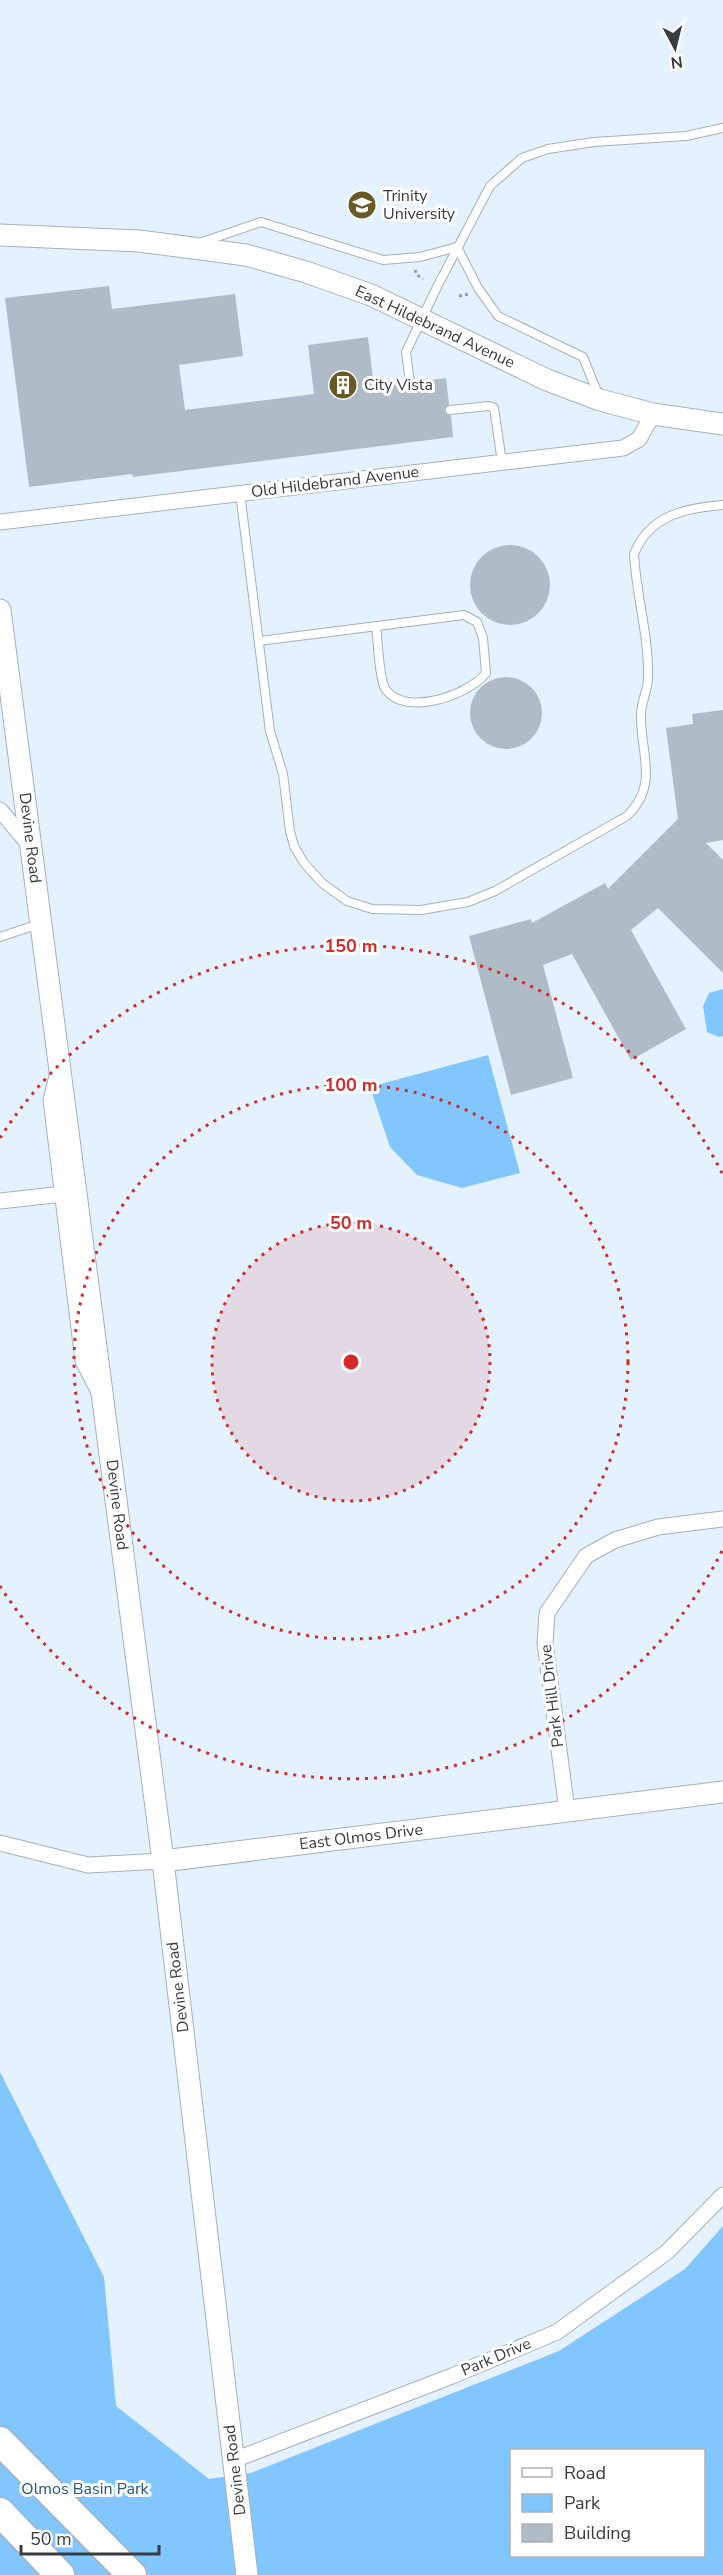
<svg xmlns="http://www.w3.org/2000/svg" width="723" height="2575" font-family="'Nunito Sans',sans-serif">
  <rect width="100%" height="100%" fill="#e4f2ff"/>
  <g fill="#81c6ff" fill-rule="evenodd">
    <path d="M 723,989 L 723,1036 L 719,1037 L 707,1032 L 703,1006 L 709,993 Z"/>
    <path d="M 488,1055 L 520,1173 L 462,1188 L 417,1175 L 390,1147 L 370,1087 Z"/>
    <path d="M 0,2072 L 104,2277 L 116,2406 L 209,2479 L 251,2473 L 559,2351 L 685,2269 L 723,2226 L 723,2575 L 0,2575 ZM 512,2450 L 704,2450 L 704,2556 L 512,2556 Z"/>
  </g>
  <g fill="#afbcc8">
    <path d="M 109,286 L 112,309 L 235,294 L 243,356 L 179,365 L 185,410 L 314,394 L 308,345 L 368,337 L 374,387 L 404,383 L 410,388 L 416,382 L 446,378 L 449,404 L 444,411 L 451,416 L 453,437 L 133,477 L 132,474 L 29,487 L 5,298 Z"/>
    <circle cx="510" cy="585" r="40"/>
    <circle cx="506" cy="713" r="36"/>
    <path d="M 723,710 L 723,840 L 706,843 L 723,860 L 723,973 L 658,908 L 631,930 L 686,1029 L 631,1060 L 572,954 L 543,965 L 573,1078 L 511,1095 L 469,936 L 531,919 L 532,923 L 605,883 L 608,889 L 678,819 L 666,728 L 693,724 L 692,714 Z"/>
  </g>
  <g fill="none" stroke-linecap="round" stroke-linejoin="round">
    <g stroke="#a4b1bd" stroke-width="10">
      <g id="lane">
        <path d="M 202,242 L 261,222 L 383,260 L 420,257 L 457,247"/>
        <path d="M 457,247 L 478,288 L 498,316 L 583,357 L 598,394"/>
        <path d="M 410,382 L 406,352 L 438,285 L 490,186 L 522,158 L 548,149 L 594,142 L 686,136 L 723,128"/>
        <path d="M 450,410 L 489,406 L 494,408 L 502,462"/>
        <path d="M 240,493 L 270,731 L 283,774 L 290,831 L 294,846 L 304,863 L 322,883 L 347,901 L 372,909 L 421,910 L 468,902 L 495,891 L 627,816 C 659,785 641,756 641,717 C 640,704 648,691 648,677 C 649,636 636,594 634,554 C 650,515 685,508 723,505"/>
        <path d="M 259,641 L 464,615 L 477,622 L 483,638 L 486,673 C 469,695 406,717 386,690 C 379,680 378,641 376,626"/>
        <path d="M 0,937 L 39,924"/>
      </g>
    </g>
    <g stroke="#a4b1bd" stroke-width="17">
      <g id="street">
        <path d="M 0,522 L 623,448 L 639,439 L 653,414"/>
        <path d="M 0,810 L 31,847"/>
        <path d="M 57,1076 L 51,1100 L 83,1361 L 98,1390"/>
        <path d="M 0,1201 L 63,1194"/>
        <path d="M 567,1811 L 545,1643 L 547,1613 L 586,1556 L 615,1540 L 658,1527 L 723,1519"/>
        <path d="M 0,1843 L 88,1865 L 163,1861"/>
        <path d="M 234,2460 L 452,2376 L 557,2332 L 667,2252 L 723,2195"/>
      </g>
    </g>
    <g stroke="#a4b1bd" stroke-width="23">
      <g id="secondary">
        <path d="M 0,235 L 139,241 L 246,255 L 306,272 L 371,295 L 547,380 L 600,400 L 653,414 L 723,424"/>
        <path d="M 0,610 L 163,1861 L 247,2575"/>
        <path d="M 163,1861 L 723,1792"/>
      </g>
    </g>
    <g stroke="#a4b1bd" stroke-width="31">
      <g id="highway">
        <path d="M 0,2441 L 132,2575"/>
        <path d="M 0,2512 L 60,2575"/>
      </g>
    </g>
    <g stroke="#939da6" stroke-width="3" stroke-dasharray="3 3" stroke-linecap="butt">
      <path d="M 415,270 L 417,275 L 423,279"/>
      <path d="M 459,296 L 469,294"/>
    </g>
    <use href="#lane" stroke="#fff" stroke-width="8"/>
    <use href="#street" stroke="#fff" stroke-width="15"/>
    <use href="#secondary" stroke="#fff" stroke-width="21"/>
    <use href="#highway" stroke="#fff" stroke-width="28"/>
  </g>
  <circle cx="351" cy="1362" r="139" fill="#d62828" fill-opacity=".12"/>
  <g fill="none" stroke="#d62828" stroke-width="3" stroke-dasharray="3 6">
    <circle cx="351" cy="1362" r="139"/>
    <circle cx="351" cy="1362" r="277"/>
    <path d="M722 1551A416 416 0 0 1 0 1586M0 1138A416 416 0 0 1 722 1173"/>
  </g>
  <defs>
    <g id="university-disc" transform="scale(1.5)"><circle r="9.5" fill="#675a27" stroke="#fff"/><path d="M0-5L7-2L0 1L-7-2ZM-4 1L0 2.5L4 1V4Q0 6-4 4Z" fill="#fff"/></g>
    <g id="building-disc" transform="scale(1.5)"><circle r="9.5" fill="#675a27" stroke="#fff"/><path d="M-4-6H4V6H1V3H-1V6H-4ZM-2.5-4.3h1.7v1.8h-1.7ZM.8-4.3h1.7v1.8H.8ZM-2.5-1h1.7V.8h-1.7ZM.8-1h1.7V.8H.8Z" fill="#fff"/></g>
  </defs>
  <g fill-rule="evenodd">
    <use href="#university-disc" x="362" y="205"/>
    <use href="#building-disc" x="343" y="385"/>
  </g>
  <g text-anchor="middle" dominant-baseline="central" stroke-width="6" stroke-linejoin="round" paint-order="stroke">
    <g font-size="16" fill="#363c40" stroke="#fff" text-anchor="start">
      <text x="383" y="196">Trinity<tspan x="383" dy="18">University</tspan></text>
      <text x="364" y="385">City Vista</text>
    </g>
    <g font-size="16" fill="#363c40" stroke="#fff">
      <text transform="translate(435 327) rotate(25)">East Hildebrand Avenue</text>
      <text transform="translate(335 482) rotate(-7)">Old Hildebrand Avenue</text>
      <text transform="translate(30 838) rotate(83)">Devine Road</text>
      <text transform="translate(117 1505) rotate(83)">Devine Road</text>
      <text transform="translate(552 1696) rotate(-97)">Park Hill Drive</text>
      <text transform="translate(361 1837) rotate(-7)">East Olmos Drive</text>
      <text transform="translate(178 1987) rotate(-97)">Devine Road</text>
      <text transform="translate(496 2357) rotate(-23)">Park Drive</text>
      <text transform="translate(235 2470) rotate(-97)">Devine Road</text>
    </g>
    <g font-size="16" fill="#22577f" stroke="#fff">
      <text x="85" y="2489">Olmos Basin Park</text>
    </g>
  </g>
  <circle cx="351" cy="1362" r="9" fill="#d62828" stroke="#fff" stroke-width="3"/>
  <g font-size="18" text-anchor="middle" font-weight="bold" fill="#d62828" stroke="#fff" stroke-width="6" stroke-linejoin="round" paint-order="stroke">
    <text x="351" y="952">150 m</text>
    <text x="351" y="1091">100 m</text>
    <text x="351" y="1229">50 m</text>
  </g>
  <rect x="510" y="2449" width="195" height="108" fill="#ffffff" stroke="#afb1b3" stroke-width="1.5"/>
  <rect x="522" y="2468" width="30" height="9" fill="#ffffff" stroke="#afb1b3" stroke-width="1.5"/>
  <text x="564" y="2479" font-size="18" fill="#363c40">Road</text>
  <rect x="522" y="2494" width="30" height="18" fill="#81c6ff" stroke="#afb1b3" stroke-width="1.5"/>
  <text x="564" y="2509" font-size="18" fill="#363c40">Park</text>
  <rect x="522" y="2524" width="30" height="18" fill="#afbcc8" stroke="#afb1b3" stroke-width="1.5"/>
  <text x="564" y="2539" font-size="18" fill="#363c40">Building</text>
  <g transform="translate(675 48) rotate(173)" stroke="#ffffff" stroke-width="4.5" paint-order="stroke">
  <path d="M0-4.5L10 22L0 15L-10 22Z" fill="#363c40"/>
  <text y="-9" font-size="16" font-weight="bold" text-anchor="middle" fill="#363c40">N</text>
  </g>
  <path d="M21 2545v9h138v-9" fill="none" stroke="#363c40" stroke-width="3"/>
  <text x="30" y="2545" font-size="18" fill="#363c40" stroke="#ffffff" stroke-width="4.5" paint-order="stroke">50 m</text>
</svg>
